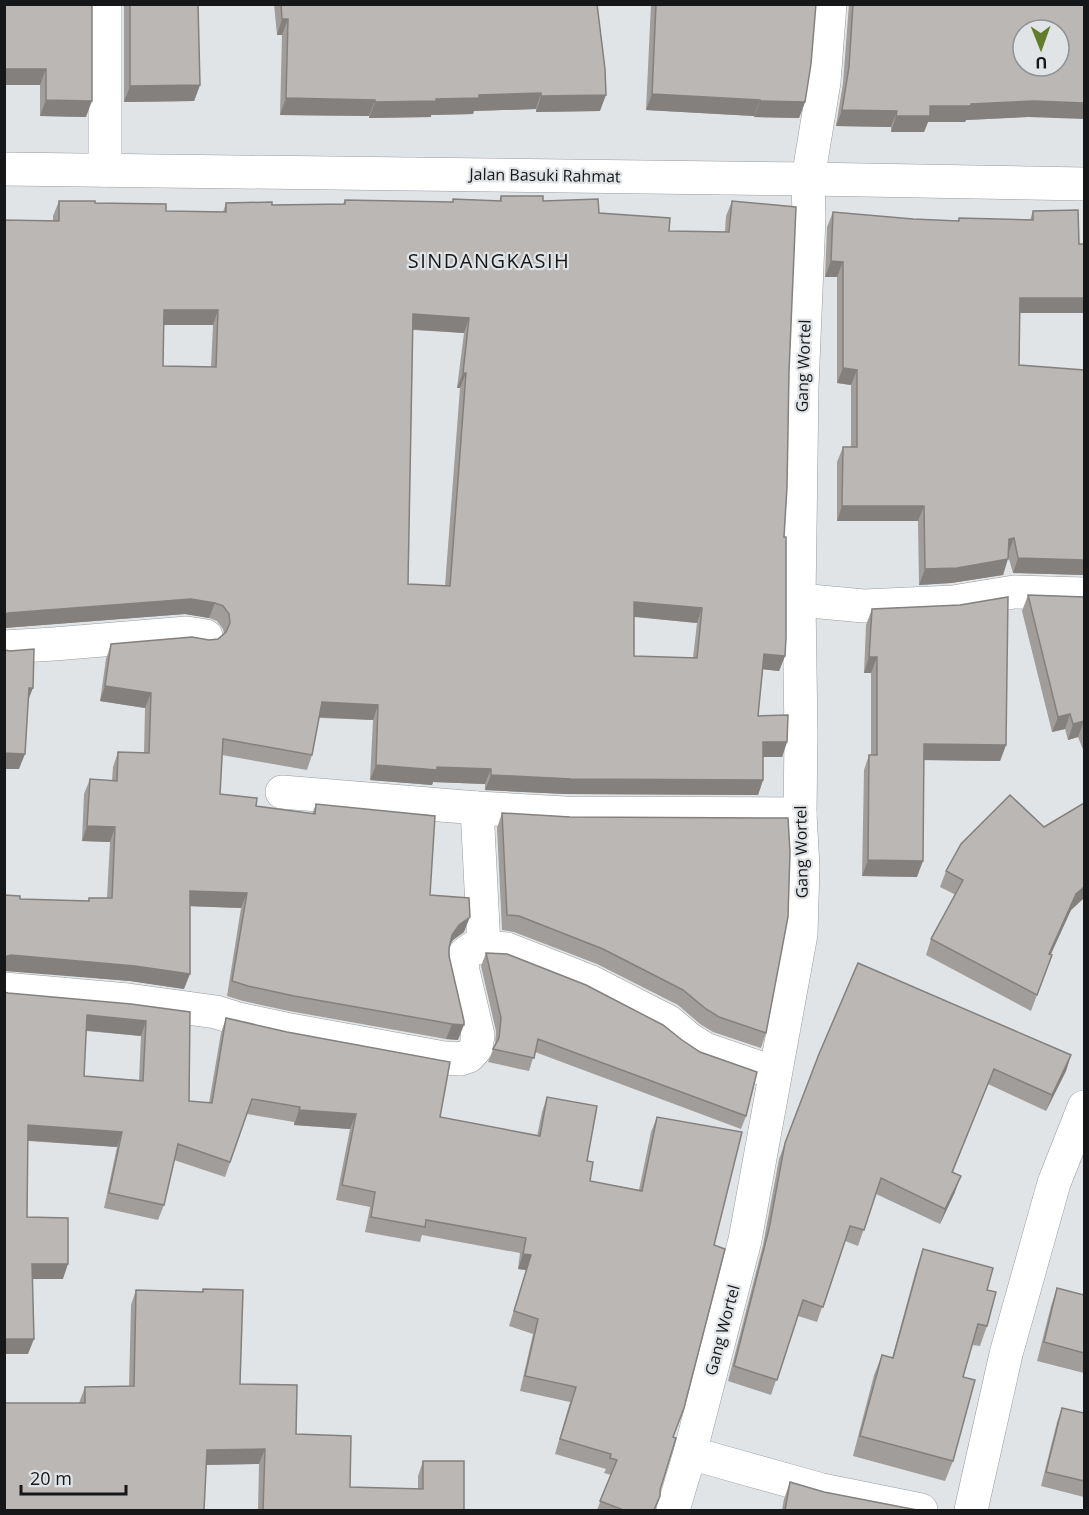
<svg xmlns="http://www.w3.org/2000/svg" width="1089" height="1515" font-family="'Open Sans',sans-serif">
  <rect width="100%" height="100%" fill="#e0e4e7"/>
  <g fill="none" stroke-linecap="round" stroke-linejoin="round">
    <g stroke="#989c9f" stroke-width="34">
      <g id="street">
        <path d="M 105,4 L 105,170"/>
        <path d="M 799,600 L 864,606 L 953,602 L 1014,592 L 1084,594"/>
        <path d="M 4,647 L 54,644 L 187,633 L 206,636"/>
        <path d="M 282,792 L 477,808 L 565,813 L 800,814"/>
        <path d="M 477,808 L 484,947"/>
        <path d="M 4,989 L 128,1000 L 216,1012 L 238,1019 L 285,1029 L 444,1058 L 460,1059 L 469,1056 L 476,1048 L 478,1035 L 462,967 L 465,954 L 473,948 L 484,947 L 507,949 L 589,981 L 669,1022 L 689,1039 L 705,1049 L 775,1073"/>
        <path d="M 690,1453 L 822,1490 L 921,1510"/>
        <path d="M 673,1510 L 690,1453 L 745,1240 L 801,934 L 803,867 L 800,814 L 801,735 L 799,600 L 802,387 L 809,217 L 808,179 L 824,82 L 830,4"/>
        <path d="M 971,1510 L 1006,1354 L 1054,1183 L 1084,1107"/>
      </g>
    </g>
    <g stroke="#989c9f" stroke-width="34">
      <path id="highway" d="M 4,169 L 808,179 L 1084,184"/>
    </g>
    <use href="#street" stroke="#fff" stroke-width="33"/>
    <use href="#highway" stroke="#fff" stroke-width="33"/>
  </g>
  <g fill="#a19d9b" fill-rule="evenodd">
    <path d="M 4,4 L 86,117 L 40,116 L 40,85 Z"/>
    <path d="M 124,4 L 198,4 L 200,85 L 194,101 L 124,102 Z"/>
    <path d="M 274,4 L 597,4 L 600,111 L 536,112 L 536,109 L 474,111 L 473,114 L 431,115 L 431,117 L 369,118 L 369,116 L 280,115 L 282,35 L 277,35 Z"/>
    <path d="M 651,4 L 816,4 L 805,102 L 799,118 L 754,117 L 754,116 L 646,110 Z"/>
    <path d="M 849,4 L 1084,4 L 1028,117 L 966,120 L 965,122 L 928,122 L 924,132 L 891,132 L 891,127 L 836,126 L 843,83 Z"/>
    <path d="M 501,196 L 543,201 L 599,213 L 669,231 L 725,232 L 726,216 L 732,201 L 789,372 L 784,537 L 785,656 L 779,671 L 763,669 L 758,716 L 787,742 L 782,757 L 763,757 L 763,780 L 758,795 L 566,794 L 485,790 L 485,784 L 433,782 L 432,785 L 370,780 L 373,720 L 319,718 L 312,755 L 307,770 L 222,755 L 220,794 L 256,806 L 312,814 L 316,804 L 430,895 L 464,932 L 453,940 L 450,945 L 449,948 L 458,1040 L 446,1039 L 289,1011 L 243,1001 L 227,996 L 241,908 L 190,906 L 184,989 L 130,981 L 6,970 L 20,899 L 88,901 L 89,898 L 107,898 L 110,842 L 82,841 L 84,794 L 90,779 L 112,781 L 113,767 L 118,752 L 144,753 L 145,708 L 100,701 L 106,659 L 111,644 L 209,640 L 218,639 L 224,634 L 223,629 L 217,621 L 209,618 L 185,614 L 4,628 L 4,220 L 53,221 L 53,216 L 59,201 L 95,203 L 166,211 L 223,212 L 226,203 L 272,205 L 343,204 L 345,200 L 453,202 L 453,199 L 499,201 ZM 164,325 L 213,325 L 211,367 L 163,366 ZM 413,330 L 464,333 L 457,388 L 460,388 L 445,586 L 408,584 ZM 634,617 L 697,623 L 693,658 L 634,656 Z"/>
    <path d="M 1033,211 L 1079,244 L 1084,313 L 1020,313 L 1019,365 L 1084,370 L 1084,575 L 1013,573 L 1008,556 L 1003,575 L 951,583 L 919,585 L 918,521 L 837,521 L 837,462 L 843,447 L 851,447 L 851,385 L 837,383 L 837,277 L 825,277 L 827,227 L 833,212 L 913,219 L 958,221 L 959,218 L 1030,220 Z"/>
    <path d="M 1028,595 L 1084,597 L 1084,752 L 1078,737 L 1068,740 L 1065,729 L 1052,732 L 1022,611 Z"/>
    <path d="M 872,609 L 1006,745 L 1000,761 L 924,760 L 917,877 L 862,876 L 864,770 L 869,755 L 871,755 L 871,673 L 864,673 L 866,625 Z"/>
    <path d="M 1084,803 L 1084,898 L 1071,910 L 1051,954 L 1052,955 L 1031,1011 L 926,955 L 931,939 L 956,895 L 940,887 L 946,871 L 1044,827 Z"/>
    <path d="M 502,813 L 766,1033 L 761,1048 L 713,1032 L 700,1024 L 678,1005 L 597,964 L 514,932 L 502,930 L 497,828 Z"/>
    <path d="M 486,953 L 746,1116 L 741,1129 L 535,1052 L 529,1071 L 488,1062 L 495,1046 L 496,1031 L 481,966 Z"/>
    <path d="M 4,992 L 8,993 L 190,1012 L 189,1101 L 209,1103 L 221,1033 L 226,1018 L 440,1117 L 537,1136 L 542,1112 L 547,1097 L 587,1161 L 590,1181 L 639,1190 L 651,1132 L 657,1117 L 714,1245 L 673,1437 L 655,1510 L 597,1510 L 611,1475 L 604,1473 L 606,1469 L 555,1454 L 570,1402 L 520,1391 L 533,1334 L 509,1326 L 526,1270 L 518,1269 L 520,1253 L 422,1235 L 420,1242 L 365,1232 L 370,1207 L 336,1200 L 350,1129 L 294,1125 L 294,1122 L 247,1114 L 225,1177 L 174,1160 L 164,1205 L 158,1220 L 104,1208 L 117,1147 L 28,1141 L 27,1217 L 63,1279 L 33,1279 L 28,1354 L 4,1354 ZM 86,1031 L 141,1036 L 139,1080 L 84,1076 Z"/>
    <path d="M 819,1054 L 1071,1055 L 1066,1071 L 1046,1111 L 988,1084 L 953,1172 L 955,1192 L 940,1224 L 876,1194 L 858,1246 L 845,1241 L 817,1322 L 798,1316 L 771,1395 L 728,1381 L 763,1245 L 779,1159 Z"/>
    <path d="M 923,1249 L 987,1290 L 987,1326 L 980,1346 L 972,1345 L 963,1377 L 953,1461 L 945,1481 L 853,1456 L 874,1375 L 882,1355 L 892,1358 L 916,1270 Z"/>
    <path d="M 1057,1288 L 1084,1295 L 1084,1373 L 1037,1361 L 1051,1306 Z"/>
    <path d="M 203,1289 L 240,1384 L 296,1434 L 350,1487 L 418,1489 L 418,1476 L 423,1461 L 464,1510 L 258,1510 L 259,1464 L 206,1465 L 79,1403 L 85,1387 L 129,1386 L 131,1305 L 136,1290 L 202,1292 Z"/>
    <path d="M 1062,1408 L 1084,1413 L 1084,1497 L 1041,1486 L 1057,1422 Z"/>
    <path d="M 790,1482 L 824,1492 L 917,1510 L 782,1510 L 784,1499 Z"/>
  </g>
  <g fill="#83807e">
    <path d="M 282,19 L 288,19 L 282,35 L 277,35 Z"/>
    <path d="M 4,69 L 46,69 L 40,85 L 4,85 Z"/>
    <path d="M 200,85 L 194,101 L 124,102 L 130,86 Z"/>
    <path d="M 541,93 L 536,109 L 474,111 L 473,114 L 431,115 L 431,117 L 369,118 L 375,102 L 479,95 Z"/>
    <path d="M 652,94 L 760,100 L 754,116 L 646,110 Z"/>
    <path d="M 606,95 L 600,111 L 536,112 L 541,96 Z"/>
    <path d="M 286,98 L 375,100 L 369,116 L 280,115 Z"/>
    <path d="M 46,100 L 92,101 L 86,117 L 40,116 Z"/>
    <path d="M 760,101 L 805,102 L 799,118 L 754,117 Z"/>
    <path d="M 1034,101 L 1084,103 L 1084,119 L 1028,117 L 966,120 L 965,122 L 928,122 L 924,132 L 891,132 L 896,116 L 930,106 Z"/>
    <path d="M 842,110 L 897,111 L 891,127 L 836,126 Z"/>
    <path d="M 831,261 L 843,262 L 837,277 L 825,277 Z"/>
    <path d="M 1020,298 L 1084,298 L 1084,313 L 1015,313 Z"/>
    <path d="M 164,310 L 218,310 L 213,325 L 158,325 Z"/>
    <path d="M 413,314 L 469,318 L 464,333 L 407,329 Z"/>
    <path d="M 843,368 L 857,370 L 851,385 L 837,383 Z"/>
    <path d="M 463,373 L 466,373 L 460,388 L 457,388 Z"/>
    <path d="M 842,506 L 924,506 L 918,521 L 837,521 Z"/>
    <path d="M 1014,538 L 1008,554 L 1009,539 Z"/>
    <path d="M 1018,558 L 1084,560 L 1084,575 L 1013,573 Z"/>
    <path d="M 1008,559 L 1003,575 L 951,583 L 919,585 L 925,569 Z"/>
    <path d="M 191,599 L 215,603 L 209,618 L 185,614 L 4,628 L 4,615 L 8,613 Z"/>
    <path d="M 634,602 L 702,608 L 697,623 L 628,616 Z"/>
    <path d="M 764,654 L 785,656 L 779,671 L 759,669 Z"/>
    <path d="M 869,657 L 877,657 L 871,673 L 864,673 Z"/>
    <path d="M 105,686 L 151,693 L 145,708 L 100,701 Z"/>
    <path d="M 29,688 L 33,688 L 27,703 Z"/>
    <path d="M 322,702 L 378,705 L 373,720 L 316,717 Z"/>
    <path d="M 1070,714 L 1065,729 L 1052,732 L 1058,717 Z"/>
    <path d="M 1084,721 L 1078,737 L 1068,740 L 1073,724 Z"/>
    <path d="M 763,742 L 787,742 L 782,757 L 757,757 Z"/>
    <path d="M 924,744 L 1006,745 L 1000,761 L 919,760 Z"/>
    <path d="M 4,753 L 25,754 L 19,769 L 4,769 Z"/>
    <path d="M 376,765 L 491,769 L 485,784 L 433,782 L 432,785 L 370,780 Z"/>
    <path d="M 491,775 L 763,780 L 758,795 L 566,794 L 485,790 Z"/>
    <path d="M 87,826 L 115,827 L 110,842 L 82,841 Z"/>
    <path d="M 868,860 L 923,861 L 917,877 L 862,876 Z"/>
    <path d="M 1084,887 L 1084,898 L 1071,910 L 1044,969 L 1049,954 L 1076,894 Z"/>
    <path d="M 190,891 L 247,893 L 241,908 L 185,906 Z"/>
    <path d="M 470,917 L 464,932 L 453,940 L 447,950 L 452,935 L 459,925 Z"/>
    <path d="M 11,955 L 135,966 L 190,974 L 184,989 L 130,981 L 4,971 L 4,957 Z"/>
    <path d="M 87,1015 L 146,1021 L 141,1036 L 82,1030 Z"/>
    <path d="M 452,1024 L 464,1025 L 458,1040 L 446,1039 Z"/>
    <path d="M 1071,1055 L 1066,1071 L 1046,1111 L 1052,1095 Z"/>
    <path d="M 299,1110 L 356,1114 L 350,1129 L 294,1125 Z"/>
    <path d="M 28,1125 L 122,1132 L 117,1147 L 22,1140 Z"/>
    <path d="M 961,1176 L 955,1192 L 940,1224 L 945,1209 Z"/>
    <path d="M 523,1254 L 531,1255 L 526,1270 L 518,1269 Z"/>
    <path d="M 32,1264 L 68,1264 L 63,1279 L 27,1279 Z"/>
    <path d="M 4,1339 L 34,1339 L 28,1354 L 4,1354 Z"/>
    <path d="M 265,1449 L 259,1464 L 201,1465 L 207,1450 Z"/>
  </g>
  <g fill="#bbb7b4" stroke="#83807e" stroke-width="1.5" fill-rule="evenodd">
    <path d="M 4,4 L 92,4 L 92,101 L 46,100 L 46,69 L 4,69 Z"/>
    <path d="M 130,4 L 198,4 L 200,85 L 130,86 Z"/>
    <path d="M 281,4 L 597,4 L 605,69 L 606,95 L 541,96 L 541,93 L 479,95 L 479,98 L 436,99 L 436,101 L 375,102 L 375,100 L 286,98 L 288,19 L 282,19 Z"/>
    <path d="M 656,4 L 816,4 L 811,64 L 805,102 L 760,101 L 760,100 L 652,94 Z"/>
    <path d="M 853,4 L 1084,4 L 1084,103 L 1034,101 L 971,104 L 971,106 L 930,106 L 930,116 L 896,116 L 897,111 L 842,110 L 849,67 ZM 1023,30 L 1059,30 L 1059,66 L 1023,66 Z"/>
    <path d="M 501,196 L 543,196 L 543,201 L 598,199 L 599,213 L 670,218 L 669,231 L 729,232 L 732,201 L 796,207 L 789,372 L 787,487 L 784,537 L 786,537 L 786,638 L 785,656 L 764,654 L 758,716 L 788,715 L 787,742 L 763,742 L 763,780 L 571,779 L 491,775 L 491,769 L 437,767 L 437,770 L 376,765 L 378,705 L 322,702 L 312,755 L 223,739 L 220,794 L 257,798 L 256,806 L 315,814 L 316,804 L 435,816 L 430,895 L 469,898 L 470,917 L 459,925 L 452,935 L 449,948 L 449,956 L 464,1021 L 464,1025 L 452,1024 L 294,996 L 248,986 L 232,981 L 247,893 L 190,891 L 190,974 L 135,966 L 11,955 L 4,957 L 4,895 L 20,896 L 20,899 L 89,901 L 89,898 L 112,898 L 115,827 L 87,826 L 90,779 L 117,781 L 118,752 L 149,753 L 151,693 L 105,686 L 111,644 L 192,637 L 209,640 L 218,639 L 226,632 L 230,623 L 229,614 L 223,606 L 215,603 L 191,599 L 8,613 L 4,615 L 4,220 L 59,221 L 59,201 L 95,201 L 95,203 L 166,204 L 166,211 L 226,212 L 226,203 L 272,202 L 272,205 L 345,204 L 345,200 L 453,202 L 453,199 L 501,201 ZM 164,310 L 218,310 L 216,367 L 163,366 ZM 413,314 L 469,318 L 463,373 L 466,373 L 450,586 L 408,584 ZM 634,602 L 702,608 L 697,658 L 634,656 Z"/>
    <path d="M 1078,210 L 1079,244 L 1084,244 L 1084,298 L 1020,298 L 1019,365 L 1084,370 L 1084,560 L 1018,558 L 1014,538 L 1009,539 L 1008,559 L 957,568 L 925,569 L 924,506 L 842,506 L 843,447 L 857,447 L 857,370 L 843,368 L 843,262 L 831,261 L 833,212 L 913,219 L 959,221 L 959,218 L 1033,220 L 1033,211 Z"/>
    <path d="M 1028,595 L 1084,597 L 1084,723 L 1084,721 L 1073,724 L 1070,714 L 1058,717 Z"/>
    <path d="M 1008,597 L 1006,745 L 924,744 L 923,861 L 868,860 L 869,755 L 877,755 L 877,657 L 869,657 L 872,609 L 960,605 Z"/>
    <path d="M 34,649 L 33,688 L 29,688 L 25,754 L 4,753 L 4,650 L 10,651 Z"/>
    <path d="M 1010,795 L 1044,827 L 1084,803 L 1084,887 L 1076,894 L 1049,954 L 1052,955 L 1037,995 L 931,939 L 963,880 L 946,871 L 961,844 Z"/>
    <path d="M 502,813 L 570,817 L 788,818 L 790,852 L 788,917 L 766,1033 L 719,1017 L 706,1009 L 683,990 L 603,949 L 519,916 L 507,915 Z"/>
    <path d="M 486,953 L 507,954 L 586,985 L 663,1025 L 682,1040 L 700,1052 L 757,1072 L 746,1116 L 538,1039 L 534,1058 L 493,1049 L 499,1038 L 501,1018 Z"/>
    <path d="M 858,963 L 1071,1055 L 1052,1095 L 994,1069 L 952,1172 L 961,1176 L 945,1209 L 881,1178 L 864,1230 L 850,1226 L 823,1307 L 803,1300 L 777,1380 L 734,1366 L 769,1229 L 785,1143 L 819,1054 Z"/>
    <path d="M 4,992 L 8,993 L 131,1004 L 190,1012 L 189,1101 L 212,1103 L 226,1018 L 287,1032 L 450,1062 L 440,1117 L 540,1136 L 547,1097 L 597,1106 L 587,1161 L 593,1162 L 590,1181 L 642,1191 L 657,1117 L 742,1132 L 714,1245 L 725,1249 L 684,1408 L 673,1437 L 676,1438 L 660,1490 L 660,1496 L 654,1510 L 620,1510 L 621,1509 L 600,1501 L 617,1460 L 610,1458 L 611,1454 L 560,1439 L 576,1387 L 525,1376 L 538,1319 L 514,1311 L 531,1255 L 523,1254 L 526,1238 L 426,1220 L 425,1227 L 371,1217 L 375,1192 L 342,1185 L 356,1114 L 299,1110 L 300,1107 L 252,1099 L 230,1162 L 178,1144 L 164,1205 L 109,1193 L 122,1132 L 28,1125 L 27,1217 L 68,1218 L 68,1264 L 32,1264 L 34,1339 L 4,1339 ZM 87,1015 L 146,1021 L 143,1081 L 84,1076 Z"/>
    <path d="M 923,1249 L 993,1268 L 987,1290 L 996,1292 L 987,1326 L 978,1324 L 963,1377 L 975,1380 L 953,1461 L 860,1436 L 882,1355 L 893,1358 Z"/>
    <path d="M 1057,1288 L 1084,1295 L 1084,1353 L 1044,1342 Z"/>
    <path d="M 203,1289 L 243,1290 L 240,1384 L 297,1385 L 296,1434 L 351,1436 L 350,1487 L 423,1489 L 423,1461 L 464,1461 L 464,1510 L 263,1510 L 265,1449 L 207,1450 L 204,1510 L 4,1510 L 4,1403 L 85,1403 L 85,1387 L 134,1386 L 136,1290 L 203,1292 Z"/>
    <path d="M 1062,1408 L 1084,1413 L 1084,1481 L 1046,1472 Z"/>
    <path d="M 790,1482 L 824,1492 L 917,1510 L 785,1510 Z"/>
  </g>
  <g text-anchor="middle" dominant-baseline="central" stroke-width="4.5" stroke-linejoin="round" paint-order="stroke">
    <g font-size="16" fill="#161719" stroke="#e0e4e7">
      <text transform="translate(545 175) rotate(1)">Jalan Basuki Rahmat</text>
      <text transform="translate(803 366) rotate(-88)">Gang Wortel</text>
      <text transform="translate(801 852) rotate(-91)">Gang Wortel</text>
      <text transform="translate(722 1330) rotate(-75)">Gang Wortel</text>
    </g>
    <g font-size="20" letter-spacing="1.5" fill="#161719" stroke="#e0e4e7">
      <text x="489" y="260">SINDANGKASIH</text>
    </g>
  </g>
  <rect width="1089" height="1515" fill="none" stroke="#161719" stroke-width="12"/>
  <g transform="translate(1041 48) rotate(179)"><circle r="28" fill="#e0e4e7" stroke="#8f9295" stroke-width="1.5"/>
  <path d="M0-4.5L10 22L0 15L-10 22Z" fill="#637b2d"/>
  <text y="-9" font-size="16" font-weight="bold" text-anchor="middle" fill="#161719">U</text>
  </g>
  <path d="M21 1485v9h105v-9" fill="none" stroke="#161719" stroke-width="3"/>
  <text x="30" y="1485" font-size="18" fill="#161719" stroke="#e0e4e7" stroke-width="4.5" paint-order="stroke">20 m</text>
</svg>
